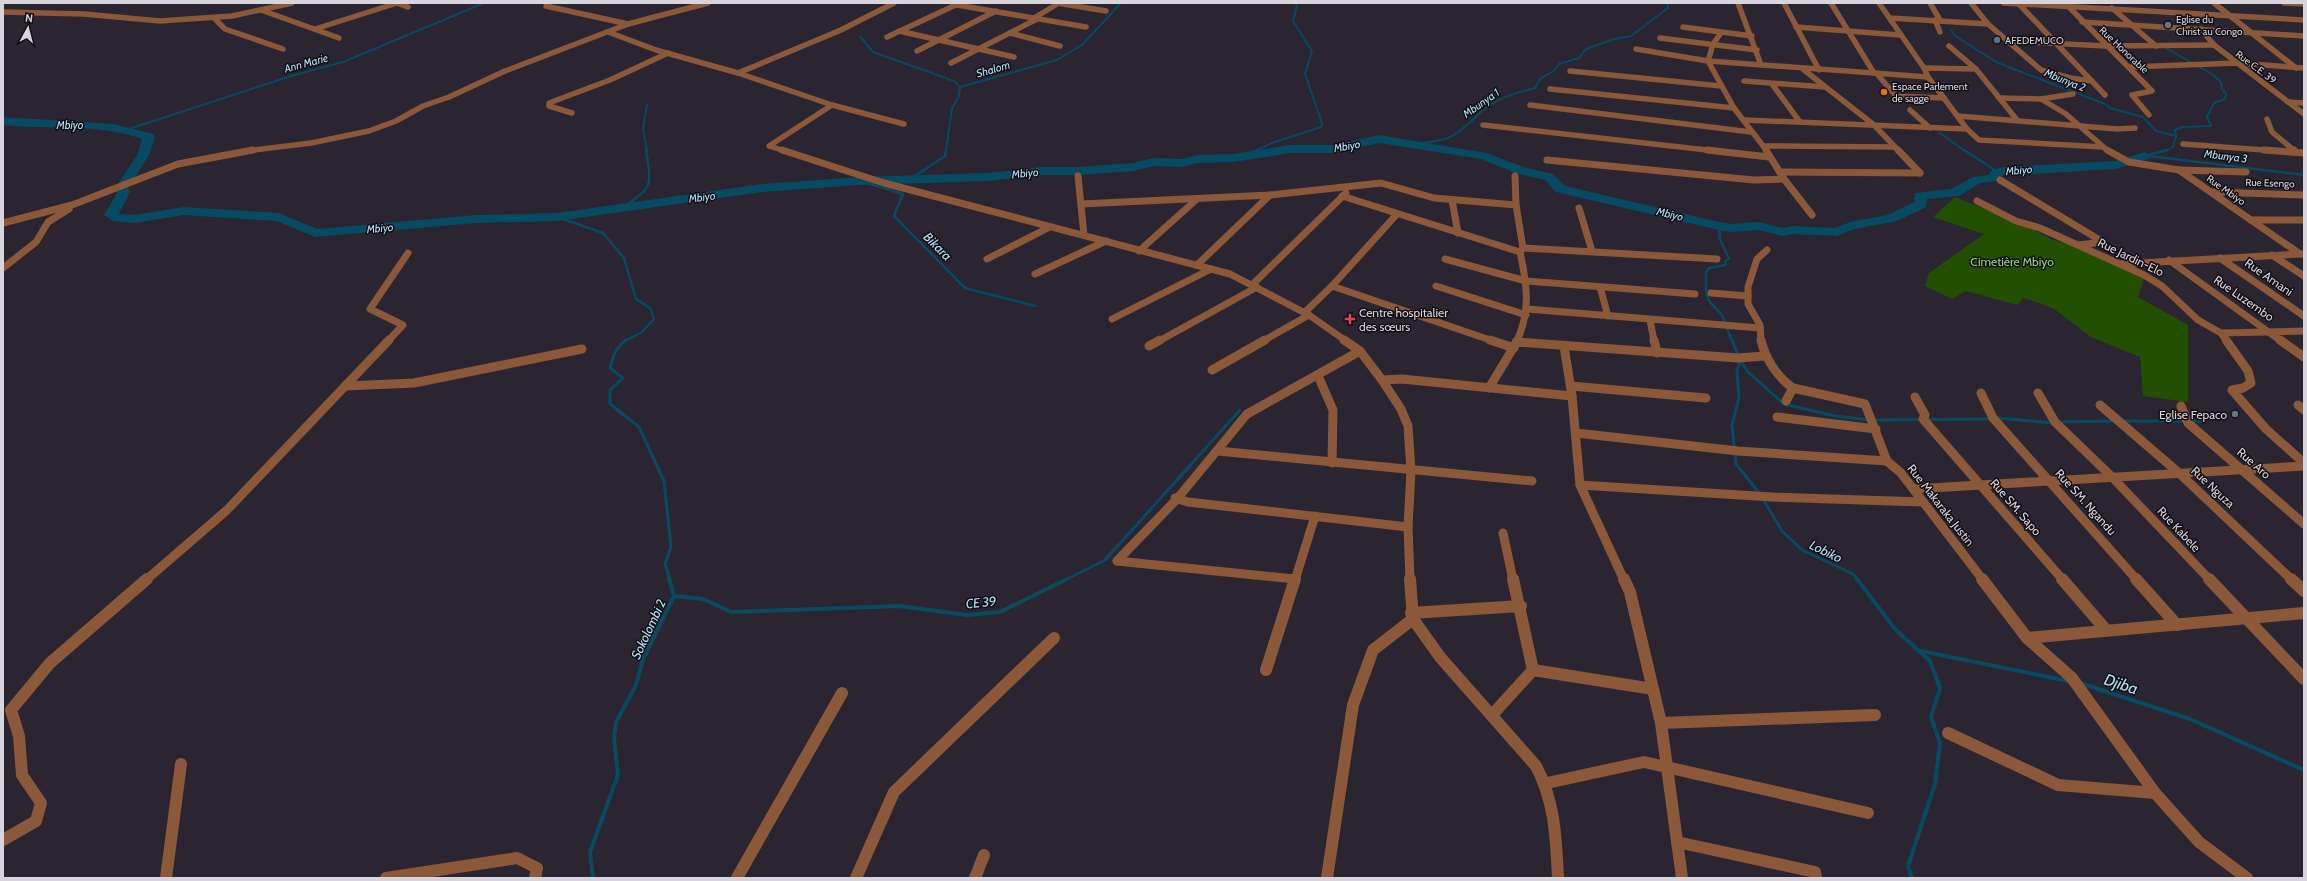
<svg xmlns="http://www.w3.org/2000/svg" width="2307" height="881" font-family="Cabin,sans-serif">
  <rect width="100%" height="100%" fill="#2a2531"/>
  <path fill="#234f03" d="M 1955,197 L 2025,225 L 2053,240 L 2074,245 L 2144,279 L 2138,297 L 2188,325 L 2188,402 L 2143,396 L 2140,357 L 2091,337 L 2053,308 L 2024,298 L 2017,305 L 1966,291 L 1952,299 L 1925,286 L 1929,273 L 1984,234 L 1933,217 Z"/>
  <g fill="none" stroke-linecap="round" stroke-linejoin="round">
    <g stroke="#074b62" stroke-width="2">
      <path d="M 1951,30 L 1955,36 L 1998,63 L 2105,104 L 2110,108 L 2143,117 L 2156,131 L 2176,136 L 2173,147 L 2166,151"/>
      <path d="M 860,36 L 873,52 L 954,81 L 960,87"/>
      <path d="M 2164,47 L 2212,74 L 2221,82 L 2222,89 L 2226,94 L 2225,99 L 2214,103 L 2207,117 L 2211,126 L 2182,127 L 2175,130 L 2176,136"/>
      <path d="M 960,87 L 1057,60 L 1082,45 L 1121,3"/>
      <path d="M 129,129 L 291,76 L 343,62 L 484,3"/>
      <path d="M 1940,133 L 1965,151"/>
      <path d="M 1418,144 C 1428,142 1439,141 1448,138 C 1465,131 1475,115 1490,105 C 1504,96 1518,92 1535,88 L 1540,79 L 1555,70 L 1559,64 L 1579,58 L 1586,49 L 1614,39 L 1631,36 L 1668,8 L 1667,3"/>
      <path d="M 647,151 L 643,129 L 647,105"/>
      <path d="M 946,151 L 952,108 L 959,96 L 960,87"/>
      <path d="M 1255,151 L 1272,143 L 1321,127 L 1322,123 L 1305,74 L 1312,51 L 1293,21 L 1297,6 L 1295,3"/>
    </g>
    <g stroke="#074b62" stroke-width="2.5">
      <path d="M 1964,150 L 1992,168 L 1996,173"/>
      <path d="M 1247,155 L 1257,150"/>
      <path d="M 2145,156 L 2167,150"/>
      <path d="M 2149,156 L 2304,175"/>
      <path d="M 909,180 L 945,156 L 946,150"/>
      <path d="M 860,181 L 903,194 L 894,216 L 965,288 L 1035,306"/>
      <path d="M 622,208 C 653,186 652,188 646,150"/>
      <path d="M 557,217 L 603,233 L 624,258 L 636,299 L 650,308 L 654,319 L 642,332 L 625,341"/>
      <path d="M 1719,226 L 1720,239 L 1729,259 L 1725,261 L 1726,265 L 1709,268 L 1706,272 L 1706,291 L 1709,301 L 1722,315 L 1732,341"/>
    </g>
    <g stroke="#074b62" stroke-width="3">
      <path d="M 626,340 C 616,347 613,356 610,368 L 623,378 L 610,390 L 610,404 L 639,427 L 664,481 L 671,547 L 665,564 L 670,580"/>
      <path d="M 1732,340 L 1740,360 L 1737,372 L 1739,398 L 1732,425 L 1736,464 L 1760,494"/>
      <path d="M 1740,360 L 1748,372 L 1784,404 L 1835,416 L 1872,420 L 1991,419"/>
      <path d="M 1997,418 L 2053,423"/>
      <path d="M 2122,421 L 2201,421"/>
      <path d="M 2058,422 L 2115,421"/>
      <path d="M 1763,499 L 1782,531 L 1802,550 L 1853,574 L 1858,580"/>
      <path d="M 1065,580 L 1105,560 L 1240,410"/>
    </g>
    <g stroke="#074b62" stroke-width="4">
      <path d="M 1857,579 L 1895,629 L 1930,661 L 1940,688 L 1931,717 L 1940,743 L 1935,784 L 1908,866 L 1912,878"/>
      <path d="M 674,596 L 703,599 L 731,612 L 899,606 L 967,615 L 1000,612 L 1067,579"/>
      <path d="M 1921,651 L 2068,681"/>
      <path d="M 2080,683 L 2190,719 L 2304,770"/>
      <path d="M 593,878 L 590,852 L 618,775 L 614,738 L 616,722 L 636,685 L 643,659 L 674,596 L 669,579"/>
    </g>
    <path fill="#074b62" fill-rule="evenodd" d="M 3,117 L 113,124 L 153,134 L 155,137 L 149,155 L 128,188 L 130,192 L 119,213 L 120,214 L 135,215 L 184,207 L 279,213 L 317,229 L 476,215 L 557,213 L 762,184 L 860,177 L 988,173 L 1042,167 L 1080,167 L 1133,163 L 1154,158 L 1182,159 L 1198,155 L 1233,154 L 1291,145 L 1334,145 L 1379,135 L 1487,153 L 1523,167 L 1553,174 L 1565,186 L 1719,222 L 1731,224 L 1759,222 L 1782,228 L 1793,226 L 1835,228 L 1850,222 L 1888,215 L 1914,202 L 1915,193 L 1951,189 L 1973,177 L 1988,175 L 1992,170 L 2004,167 L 2115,161 L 2145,152 L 2151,156 L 2149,159 L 2116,169 L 2000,176 L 1996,181 L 1980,183 L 1959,196 L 1927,199 L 1926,207 L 1897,221 L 1854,229 L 1837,236 L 1793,234 L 1782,236 L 1759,230 L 1731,232 L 1719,230 L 1556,192 L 1545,180 L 1515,173 L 1481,159 L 1379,143 L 1335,153 L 1291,153 L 1233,162 L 1198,163 L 1182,167 L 1154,166 L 1133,171 L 1080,175 L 1042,175 L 988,181 L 860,185 L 762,192 L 557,221 L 476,223 L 315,237 L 277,221 L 184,215 L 135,223 L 113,221 L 104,215 L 117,193 L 115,189 L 137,155 L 142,139 C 98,123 49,130 3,125 Z"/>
    <g stroke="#8b593a" stroke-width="5.5">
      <path d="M 397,3 L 408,7"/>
      <path d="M 1057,3 L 1106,11"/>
      <path d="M 1738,3 L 1761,65"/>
      <path d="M 1784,3 L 1819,70"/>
      <path d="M 1831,3 L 1874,73"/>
      <path d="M 1879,3 L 1924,68 L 1928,77 L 1967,129 L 1979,140 L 2103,147"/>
      <path d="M 1930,3 L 1940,20"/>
      <path d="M 1971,3 L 1988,24 L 2041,70 L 2070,78 L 2092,81"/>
      <path d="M 2004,3 L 2304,20"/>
      <path d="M 2018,3 L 2105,95"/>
      <path d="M 2214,3 L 2296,68"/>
      <path d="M 2284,3 L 2304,4"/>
      <path d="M 957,5 L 1086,27"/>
      <path d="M 546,6 L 628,24"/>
      <path d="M 2068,6 L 2152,91 L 2132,95 L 2149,115"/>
      <path d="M 2112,8 L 2156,46"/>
      <path d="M 261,10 L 339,38"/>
      <path d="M 3,12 L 84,14 L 160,21 L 232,16 L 292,3"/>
      <path d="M 214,18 L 225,29 L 283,49"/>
      <path d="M 1034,18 L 1059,3"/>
      <path d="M 1890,18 L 1988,24"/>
      <path d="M 1935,20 L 1940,32"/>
      <path d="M 2082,22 L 2304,36"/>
      <path d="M 1683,27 L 1752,36"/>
      <path d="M 1796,27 L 1900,35"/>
      <path d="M 315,29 L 397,3"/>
      <path d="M 2201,29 L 2214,45 L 2304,114"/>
      <path d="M 899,31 L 1014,57"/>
      <path d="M 608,32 L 656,50 L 738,73 L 832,105 L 769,146 L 785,151"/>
      <path d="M 1010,33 L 1060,46"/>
      <path d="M 1721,33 L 1713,44 L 1708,61 L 1734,108 L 1767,151"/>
      <path d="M 887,37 L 960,3"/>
      <path d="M 1660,38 L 1757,50"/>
      <path d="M 2008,41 L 2106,46 L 2214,45"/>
      <path d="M 1949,46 L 1976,69 L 2017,120"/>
      <path d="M 1636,49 L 1708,61 L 1928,77"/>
      <path d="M 917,51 L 996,11"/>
      <path d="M 951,63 L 1037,19"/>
      <path d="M 2130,67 L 2237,63 L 2304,68"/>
      <path d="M 1924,68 L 1976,69"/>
      <path d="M 1804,70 L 1874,125 L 1899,151"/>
      <path d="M 1570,71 L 1721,86"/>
      <path d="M 738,73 L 841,30 L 894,3"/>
      <path d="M 1877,74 L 1896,96 L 1944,98"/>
      <path d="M 1744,81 L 1825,87"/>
      <path d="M 1772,84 L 1800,122"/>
      <path d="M 1550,89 L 1734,108"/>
      <path d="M 1999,98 L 2041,99 L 2073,94"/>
      <path d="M 2041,99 L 2066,114 L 2108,151"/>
      <path d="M 2288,102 L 2304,103"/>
      <path d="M 832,105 L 904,124"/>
      <path d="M 1530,105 L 1751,132"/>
      <path d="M 1910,110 L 1930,128"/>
      <path d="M 572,113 L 549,106 L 549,103 L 610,80 L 668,53"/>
      <path d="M 1958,116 L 2117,129 L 2135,128"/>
      <path d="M 2267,119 L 2272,132 L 2295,151"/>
      <path d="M 1745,120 L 1967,129"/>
      <path d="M 1483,125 L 1716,151"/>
      <path d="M 2183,144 L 2278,151"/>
      <path d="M 1764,146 L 1895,147"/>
      <path d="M 246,151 L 311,143 L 369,131 L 396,121 L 423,106 L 449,97 L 505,71 L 628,24 L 708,3"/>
    </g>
    <g stroke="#8b593a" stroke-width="7">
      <path d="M 782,150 L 884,183 L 1230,274 L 1309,315 L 1346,341"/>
      <path d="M 1707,150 L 1769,157"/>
      <path d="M 1766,150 L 1784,179 L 1812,215"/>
      <path d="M 1898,150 L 1920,173"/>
      <path d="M 2107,150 L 2129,162 L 2179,170 L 2300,254 L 2304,254"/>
      <path d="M 2264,150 L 2304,153"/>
      <path d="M 2294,150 L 2296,152"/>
      <path d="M 1547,160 L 1754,180 L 1784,179"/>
      <path d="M 2179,170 L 2246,172"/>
      <path d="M 1780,172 L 1920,173"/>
      <path d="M 1078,176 L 1084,235"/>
      <path d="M 1515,176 L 1516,205 L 1523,248 L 1520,252 C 1527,284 1531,310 1517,341"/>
      <path d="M 2000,180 L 2103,242 L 2079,245"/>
      <path d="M 2211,192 L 2304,195"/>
      <path d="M 1342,196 L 1520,252"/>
      <path d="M 1452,200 L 1458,233"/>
      <path d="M 1977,201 L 2016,221 L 2040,228 L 2144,275 L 2162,286 L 2198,320 L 2221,333 L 2227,341"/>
      <path d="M 1081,204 L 1270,195 L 1381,183 L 1434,198 L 1516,205"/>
      <path d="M 1579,208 L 1592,251"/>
      <path d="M 2251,220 L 2304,220"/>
      <path d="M 3,223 L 72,205 L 178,164 L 253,150"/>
      <path d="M 1523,248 L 1717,259"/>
      <path d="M 1139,251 L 1197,199"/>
      <path d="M 2272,255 L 2304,276"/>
      <path d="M 2220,258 L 2304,316"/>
      <path d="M 987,259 L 1050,227"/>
      <path d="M 1445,259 L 1526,281 L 1695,294"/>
      <path d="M 2169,260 L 2281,341"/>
      <path d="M 2122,264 L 2300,254"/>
      <path d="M 1197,265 L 1270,195"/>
      <path d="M 3,268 L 36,242 L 48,222 L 69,209"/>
      <path d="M 1035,274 L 1106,241"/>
      <path d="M 1252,285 L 1346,193"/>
      <path d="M 1332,286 L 1493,341"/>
      <path d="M 1436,286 L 1526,315"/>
      <path d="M 1600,287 L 1608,316"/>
      <path d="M 1711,293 L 1748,296"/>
      <path d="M 1527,309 L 1760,328"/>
      <path d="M 1304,313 L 1332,286 L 1397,214"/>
      <path d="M 1112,319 L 1211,269"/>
      <path d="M 1650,320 L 1654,341"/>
      <path d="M 2221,333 L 2304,331"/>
      <path d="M 388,341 L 403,325 L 370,309 L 408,253"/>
      <path d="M 1159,341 L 1257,287"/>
      <path d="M 1263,341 L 1309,315"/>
      <path d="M 1761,341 L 1760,325 L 1748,304 L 1748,287 L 1757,259 L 1767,250"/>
    </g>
    <g stroke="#8b593a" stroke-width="9">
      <path d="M 1344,340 L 1360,351 L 1382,380 L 1401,409 L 1408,426 L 1411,471 L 1408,527 L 1410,580"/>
      <path d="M 1490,340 L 1514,348"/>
      <path d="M 1654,340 L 1657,353"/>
      <path d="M 1761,340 C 1765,358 1777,377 1793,388 L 1865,404 L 1887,461 L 1901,473 L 1983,580"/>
      <path d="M 2226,340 L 2248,371 L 2251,383 L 2243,388 L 2232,390 L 2266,429 L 2304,463"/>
      <path d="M 2280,340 L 2304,357"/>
      <path d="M 1516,342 L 1738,358 L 1765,356"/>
      <path d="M 1149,346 L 1160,340"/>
      <path d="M 1564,346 L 1572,396 L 1580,485 L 1624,580"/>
      <path d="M 1212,370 L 1265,340"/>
      <path d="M 1316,376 L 1319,378 L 1333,410 L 1332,463"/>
      <path d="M 1382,380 L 1402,379 L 1572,396"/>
      <path d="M 345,386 L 414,383 L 582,349"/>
      <path d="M 1571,386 L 1706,398"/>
      <path d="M 1489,388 L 1518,340"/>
      <path d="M 1981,393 L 1993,418 L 2137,580"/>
      <path d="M 2038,393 L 2055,422 L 2112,477 L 2210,580"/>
      <path d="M 1915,397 L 1925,415 L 1923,419 L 2063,580"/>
      <path d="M 1786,401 L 1793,388"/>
      <path d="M 2100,405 L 2179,473 L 2292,580"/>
      <path d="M 2298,405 L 2304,410"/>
      <path d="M 2181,406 L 2188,423 L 2304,524"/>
      <path d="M 1777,417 L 1876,429"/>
      <path d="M 1576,433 L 1738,451 L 1887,461"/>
      <path d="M 1218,451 L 1532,481"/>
      <path d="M 1580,485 L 1772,497 L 1923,502"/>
      <path d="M 1913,489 L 2304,466"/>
      <path d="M 1175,498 L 1188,502 L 1408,527"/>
      <path d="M 1503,533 L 1513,580"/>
      <path d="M 1117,561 L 1177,499 L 1247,414 L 1360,351"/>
      <path d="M 1117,561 L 1295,579"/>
      <path d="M 146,580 L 227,510 L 389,340"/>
      <path d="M 1295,580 L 1315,516"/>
    </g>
    <g stroke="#8b593a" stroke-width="12">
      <path d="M 1410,579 L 1413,619 L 1440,657 L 1536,766 C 1555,802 1556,838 1558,878"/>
      <path d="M 1624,579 L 1630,592 L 1661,723 L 1682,878"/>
      <path d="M 1982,579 L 2027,638 L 2072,678 L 2155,793 L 2199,842 L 2247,878"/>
      <path d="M 2062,579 L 2106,630"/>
      <path d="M 2136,579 L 2177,625"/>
      <path d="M 2209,579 L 2304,679"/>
      <path d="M 2291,579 L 2304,591"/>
      <path d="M 1411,613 L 1521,606"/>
      <path d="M 2027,638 L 2304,613"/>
      <path d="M 1266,670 L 1295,579"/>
      <path d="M 1533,670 L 1653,689"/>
      <path d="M 1492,715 L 1533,670 L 1513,579"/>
      <path d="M 1661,723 L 1875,715"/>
      <path d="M 1948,733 L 2058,785 L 2155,793"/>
      <path d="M 1547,783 L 1644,762 L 1868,813"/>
      <path d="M 3,840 L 36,821 L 41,803 L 22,775 L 19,736 L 11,710 L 50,663 L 147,579"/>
      <path d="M 1677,842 L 1815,872 L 1816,878"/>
      <path d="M 166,878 L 181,764"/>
      <path d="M 386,878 L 517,858 L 537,868 L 535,878"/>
      <path d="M 737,878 L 842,693"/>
      <path d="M 856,878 L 894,792 L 1054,638"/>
      <path d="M 975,878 L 984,855"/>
      <path d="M 1327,878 L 1353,705 L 1373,650 L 1413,619"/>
    </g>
  </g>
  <g fill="#6b7280" stroke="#110f14" stroke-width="1.5">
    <circle cx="2168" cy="25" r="4"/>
    <circle cx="2235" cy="414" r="4"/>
  </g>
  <circle fill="#5c6f8a" stroke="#110f14" stroke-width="1.5" cx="1997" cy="40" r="4"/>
  <circle fill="#e8710a" stroke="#110f14" stroke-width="1.5" cx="1884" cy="92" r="4"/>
  <path fill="#e0444e" stroke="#110f14" stroke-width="1.5" d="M1348 313h4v4h4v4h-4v4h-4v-4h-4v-4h4z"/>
  <g text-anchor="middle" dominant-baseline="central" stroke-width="3" stroke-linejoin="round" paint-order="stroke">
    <g font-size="10" fill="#d7d4dc" stroke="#110f14" text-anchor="start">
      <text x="2176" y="19">Eglise du<tspan x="2176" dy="12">Christ au Congo</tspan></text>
      <text x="2005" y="40">AFEDEMUCO</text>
      <text x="1892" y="86">Espace Parlement<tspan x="1892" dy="12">de sagge</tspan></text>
    </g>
    <g font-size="10" fill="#d7d4dc" stroke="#110f14">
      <text transform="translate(2124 50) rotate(43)">Rue Honorable</text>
      <text transform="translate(2256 67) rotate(37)">Rue C.E. 39</text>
      <text transform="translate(2270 183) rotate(2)">Rue Esengo</text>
      <text transform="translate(2226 190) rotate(35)">Rue Mbiyo</text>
    </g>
    <g font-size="11" font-style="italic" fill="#afe0f7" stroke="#110f14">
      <text transform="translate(306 63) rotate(-15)">Ann Marie</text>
      <text transform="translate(993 69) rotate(-16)">Shalom</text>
      <text transform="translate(2065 80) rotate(22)">Mbunya 2</text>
      <text transform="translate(1481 103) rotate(-35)">Mbunya 1</text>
      <text x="70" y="125">Mbiyo</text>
      <text transform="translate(1347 146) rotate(-10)">Mbiyo</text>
      <text transform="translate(2226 156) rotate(7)">Mbunya 3</text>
      <text transform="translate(2019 170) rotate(-5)">Mbiyo</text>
      <text transform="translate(1025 173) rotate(-6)">Mbiyo</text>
      <text transform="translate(702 197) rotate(-8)">Mbiyo</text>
      <text transform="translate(1670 214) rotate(13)">Mbiyo</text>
      <text transform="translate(380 228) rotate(-5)">Mbiyo</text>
    </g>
    <g font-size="12" fill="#d7d4dc" stroke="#110f14">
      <text transform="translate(2131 257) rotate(26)">Rue Jardin-Elo</text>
      <text transform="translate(2269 277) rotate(35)">Rue Amani</text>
      <text transform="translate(2244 298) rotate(35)">Rue Luzembo</text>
      <text transform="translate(2254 463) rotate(41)">Rue Aro</text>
      <text transform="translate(2213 487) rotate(43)">Rue Nguza</text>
      <text transform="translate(2086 502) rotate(48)">Rue SM. Ngandu</text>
      <text transform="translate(1941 505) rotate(52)">Rue Makaraka Justin</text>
      <text transform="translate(2016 507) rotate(49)">Rue SM. Sapo</text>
      <text transform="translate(2179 529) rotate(47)">Rue Kabele</text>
    </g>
    <g font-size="12" fill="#94d873" stroke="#110f14">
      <text x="2012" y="261">Cimetière Mbiyo</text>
    </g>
    <g font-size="12" fill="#d7d4dc" stroke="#110f14" text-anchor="start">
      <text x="1359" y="312">Centre hospitalier<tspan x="1359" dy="14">des sœurs</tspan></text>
      <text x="2227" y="414" text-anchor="end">Eglise Fepaco</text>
    </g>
    <g font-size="13" font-style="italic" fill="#afe0f7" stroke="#110f14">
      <text transform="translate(938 246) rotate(45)">Bikara</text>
      <text transform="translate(1826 551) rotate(26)">Lobiko</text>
      <text transform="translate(981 602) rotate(-6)">CE 39</text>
      <text transform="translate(648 629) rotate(-65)">Sokolombi 2</text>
    </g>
    <g font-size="16" font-style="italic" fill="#afe0f7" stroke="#110f14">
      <text transform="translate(2121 684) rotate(18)">Djiba</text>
    </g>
  </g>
  <rect width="2307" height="881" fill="none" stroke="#d7d4dc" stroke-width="8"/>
  <g transform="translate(28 28) rotate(7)" stroke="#110f14" stroke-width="3" paint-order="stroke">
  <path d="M0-3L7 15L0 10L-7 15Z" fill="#d7d4dc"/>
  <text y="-6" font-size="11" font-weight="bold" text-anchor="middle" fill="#d7d4dc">N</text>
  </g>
</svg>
